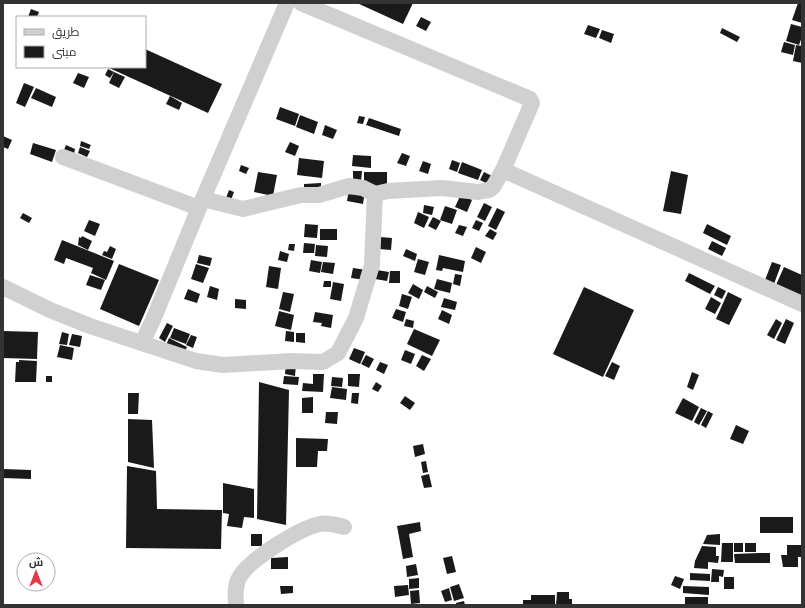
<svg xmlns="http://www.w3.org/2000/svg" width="805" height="608" font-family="'Space Grotesk',Cairo,sans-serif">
  <rect width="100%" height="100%" fill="#fff"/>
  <g fill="#1a1a1a">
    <path d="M 357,3 L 413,3 L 403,24 Z"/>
    <path d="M 798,3 L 802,3 L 802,23 L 792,20 Z"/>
    <path d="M 31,9 L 39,12 L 37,17 L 28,17 Z"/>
    <path d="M 421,17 L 431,22 L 426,31 L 416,26 Z"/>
    <path d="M 791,24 L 802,27 L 802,37 L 799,45 L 796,44 L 797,41 L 796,44 L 786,41 Z"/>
    <path d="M 588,25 L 600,29 L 596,38 L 584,34 Z"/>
    <path d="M 722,28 L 740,37 L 737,42 L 720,33 Z"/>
    <path d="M 602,30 L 614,34 L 611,43 L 599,38 Z"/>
    <path d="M 784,42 L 795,45 L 793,55 L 781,52 Z"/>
    <path d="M 796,45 L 802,46 L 802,63 L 793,61 Z"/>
    <path d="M 145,49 L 222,84 L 208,113 L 107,67 L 145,67 Z"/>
    <path d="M 108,69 L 114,72 L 110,78 L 105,75 Z"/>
    <path d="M 114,72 L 125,77 L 119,88 L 109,83 Z"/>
    <path d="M 78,73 L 89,77 L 84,88 L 73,83 Z"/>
    <path d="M 24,83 L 34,87 L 25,107 L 16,103 Z"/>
    <path d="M 36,88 L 56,97 L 52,107 L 31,98 Z"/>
    <path d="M 170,96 L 182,103 L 179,110 L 166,104 Z"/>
    <path d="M 280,107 L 299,114 L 295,126 L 276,119 Z"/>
    <path d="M 300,115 L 318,122 L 314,134 L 296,127 Z"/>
    <path d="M 359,116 L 365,117 L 363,124 L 357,123 Z"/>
    <path d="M 369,118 L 401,129 L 399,136 L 366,125 Z"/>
    <path d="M 325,125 L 337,130 L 333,139 L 322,135 Z"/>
    <path d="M 3,136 L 12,140 L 8,149 L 3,147 Z"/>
    <path d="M 81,141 L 91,145 L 89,149 L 80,146 Z"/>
    <path d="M 290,142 L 299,146 L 295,156 L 285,152 Z"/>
    <path d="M 33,143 L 56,150 L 52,162 L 30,154 Z"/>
    <path d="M 66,145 L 75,149 L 74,154 L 64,150 Z"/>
    <path d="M 80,147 L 90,151 L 87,157 L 78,153 Z"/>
    <path d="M 402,153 L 410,156 L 406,166 L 397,163 Z"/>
    <path d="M 353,155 L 371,156 L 371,168 L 352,166 Z"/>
    <path d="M 299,158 L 324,161 L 322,178 L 297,175 Z"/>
    <path d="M 452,160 L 460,163 L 457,172 L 449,169 Z"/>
    <path d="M 423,161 L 431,164 L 428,174 L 419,171 Z"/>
    <path d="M 462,162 L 482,170 L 478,180 L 458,173 Z"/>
    <path d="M 241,165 L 249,168 L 246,174 L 239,171 Z"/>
    <path d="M 353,171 L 362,171 L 361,182 L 353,182 Z"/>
    <path d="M 671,171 L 688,175 L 681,214 L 663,211 Z"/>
    <path d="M 258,172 L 277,175 L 273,196 L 254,192 Z"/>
    <path d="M 364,172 L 387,172 L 387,186 L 364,187 Z"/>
    <path d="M 484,172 L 492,176 L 488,184 L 480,180 Z"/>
    <path d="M 321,183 L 321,191 L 304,192 L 304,184 Z"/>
    <path d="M 349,189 L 365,191 L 363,204 L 347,201 Z"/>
    <path d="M 229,190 L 234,192 L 231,200 L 226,198 Z"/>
    <path d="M 461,194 L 472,200 L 467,212 L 455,207 Z"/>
    <path d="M 484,203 L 492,207 L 485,221 L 477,217 Z"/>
    <path d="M 424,205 L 434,207 L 432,215 L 423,213 Z"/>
    <path d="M 445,206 L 457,210 L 452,224 L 440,220 Z"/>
    <path d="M 497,208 L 505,212 L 496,230 L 488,226 Z"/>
    <path d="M 418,212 L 429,217 L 424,228 L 414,223 Z"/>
    <path d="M 23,213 L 32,218 L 29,223 L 20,218 Z"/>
    <path d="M 433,217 L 441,221 L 436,230 L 428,226 Z"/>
    <path d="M 89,220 L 100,224 L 95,236 L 84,231 Z"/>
    <path d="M 476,220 L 483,223 L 479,231 L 472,228 Z"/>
    <path d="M 305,224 L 318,225 L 317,238 L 304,237 Z"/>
    <path d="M 707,224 L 731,236 L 727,245 L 703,233 Z"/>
    <path d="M 459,225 L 467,227 L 463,236 L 455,233 Z"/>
    <rect x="320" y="229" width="17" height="11"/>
    <path d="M 490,229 L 497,233 L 493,240 L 485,236 Z"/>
    <path d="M 82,236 L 92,241 L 88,250 L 78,245 L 79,237 L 81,238 Z"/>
    <path d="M 380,237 L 392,238 L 391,250 L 379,249 Z"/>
    <path d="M 62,240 L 114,261 L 106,280 L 91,273 L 93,268 L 66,258 L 64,264 L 54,260 Z"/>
    <path d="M 712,241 L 726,248 L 722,256 L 708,249 Z"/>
    <path d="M 304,243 L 315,244 L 314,253 L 303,253 Z"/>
    <path d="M 289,244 L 295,244 L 294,251 L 288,250 Z"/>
    <path d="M 316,245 L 328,246 L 327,257 L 315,256 Z"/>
    <path d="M 110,246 L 116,249 L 112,259 L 102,255 L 104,251 L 107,252 Z"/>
    <path d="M 476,247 L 486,252 L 481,263 L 471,258 Z"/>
    <path d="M 406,249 L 417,254 L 415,261 L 403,256 Z"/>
    <path d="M 280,251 L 289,254 L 287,262 L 278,260 Z"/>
    <path d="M 199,255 L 212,258 L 210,266 L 197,263 Z"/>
    <path d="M 439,255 L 465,261 L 463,272 L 443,268 L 442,271 L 436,270 Z"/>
    <path d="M 418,259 L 429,262 L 425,275 L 414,272 Z"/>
    <path d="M 311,260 L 322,262 L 320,273 L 309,271 Z"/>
    <path d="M 323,262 L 335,263 L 333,274 L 321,272 Z"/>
    <path d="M 772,262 L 781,265 L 774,284 L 765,280 Z"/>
    <path d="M 119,264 L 159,280 L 139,326 L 100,309 Z"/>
    <path d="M 196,264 L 209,268 L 203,283 L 191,279 Z"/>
    <path d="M 269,266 L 281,268 L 278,289 L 266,287 Z"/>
    <path d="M 784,267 L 802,275 L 802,297 L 776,285 Z"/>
    <path d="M 353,268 L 367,270 L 365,280 L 351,278 Z"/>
    <path d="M 377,270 L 389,272 L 387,281 L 375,279 Z"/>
    <path d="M 390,271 L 400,271 L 400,283 L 389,283 Z"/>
    <path d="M 689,273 L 715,286 L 710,294 L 685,281 Z"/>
    <path d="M 455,274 L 462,275 L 460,286 L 453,284 Z"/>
    <path d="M 90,275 L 105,280 L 101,290 L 86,285 Z"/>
    <path d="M 437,279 L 452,283 L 450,293 L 434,289 Z"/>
    <path d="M 324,281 L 331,281 L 331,287 L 323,287 Z"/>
    <path d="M 333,282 L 344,284 L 341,301 L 330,299 Z"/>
    <path d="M 413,284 L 423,290 L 419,299 L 408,293 Z"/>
    <path d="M 210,286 L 219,289 L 217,300 L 207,297 Z"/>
    <path d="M 427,286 L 438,292 L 435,298 L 424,292 Z"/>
    <path d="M 584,287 L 634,310 L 603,377 L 553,354 Z"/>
    <path d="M 718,287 L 726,291 L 722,299 L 714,295 Z"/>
    <path d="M 188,289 L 200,294 L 197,303 L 184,299 Z"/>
    <path d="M 283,292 L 294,294 L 290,312 L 279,309 Z"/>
    <path d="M 728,292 L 742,299 L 729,325 L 716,319 Z"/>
    <path d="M 402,294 L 412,297 L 408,309 L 399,306 Z"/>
    <path d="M 711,297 L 721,303 L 715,314 L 705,309 Z"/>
    <path d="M 444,298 L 457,302 L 455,310 L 441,307 Z"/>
    <path d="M 235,299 L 246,300 L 246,309 L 235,308 Z"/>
    <path d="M 396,309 L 406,312 L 403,322 L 392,318 Z"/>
    <path d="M 442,310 L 452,315 L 449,324 L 438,319 Z"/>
    <path d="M 279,311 L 294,315 L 291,330 L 275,326 Z"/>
    <path d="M 315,312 L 333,315 L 331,328 L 321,326 L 322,323 L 313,322 Z"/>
    <path d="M 406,319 L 414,321 L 413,328 L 404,326 Z"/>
    <path d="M 776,319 L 782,323 L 774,339 L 767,335 Z"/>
    <path d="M 786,319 L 794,323 L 785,344 L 776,340 Z"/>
    <path d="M 167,323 L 173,326 L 165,342 L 159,338 Z"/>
    <path d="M 174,328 L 190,334 L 186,344 L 170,338 Z"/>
    <path d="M 414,329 L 440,340 L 432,356 L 407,344 Z"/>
    <path d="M 3,331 L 38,332 L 37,359 L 3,358 Z"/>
    <path d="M 286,331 L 294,332 L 294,342 L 285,341 Z"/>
    <path d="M 62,332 L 69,334 L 67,345 L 59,344 Z"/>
    <path d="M 296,333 L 305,333 L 305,343 L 296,342 Z"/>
    <path d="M 72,334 L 82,336 L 80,347 L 69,345 Z"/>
    <path d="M 191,335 L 197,337 L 193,348 L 186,345 Z"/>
    <path d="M 169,338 L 187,347 L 184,353 L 166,345 Z"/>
    <path d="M 60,345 L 74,348 L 72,360 L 57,357 Z"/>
    <path d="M 354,348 L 365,352 L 360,364 L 349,359 Z"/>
    <path d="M 405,350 L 415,354 L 411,364 L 401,360 Z"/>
    <path d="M 366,355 L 374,359 L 369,368 L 361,364 Z"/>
    <path d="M 422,355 L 431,359 L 424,371 L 416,366 Z"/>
    <path d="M 19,360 L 37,361 L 36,382 L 15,382 L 16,362 L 19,362 Z"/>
    <path d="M 380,362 L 388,365 L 384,374 L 376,370 Z"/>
    <path d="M 612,362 L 620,366 L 614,380 L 605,376 Z"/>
    <path d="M 286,363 L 296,364 L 295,376 L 285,374 Z"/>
    <path d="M 692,372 L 699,375 L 693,390 L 687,387 Z"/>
    <path d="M 313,374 L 324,374 L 323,392 L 302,391 L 303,383 L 313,384 Z"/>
    <path d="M 348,374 L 360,374 L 359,387 L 348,386 Z"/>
    <rect x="46" y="376" width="6" height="6"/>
    <path d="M 284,376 L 299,377 L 298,385 L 283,384 Z"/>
    <path d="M 332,377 L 343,378 L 342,387 L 331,386 Z"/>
    <path d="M 259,382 L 289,390 L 286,525 L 257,519 Z"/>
    <path d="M 376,382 L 382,386 L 378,392 L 372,389 Z"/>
    <path d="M 332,387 L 347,389 L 346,400 L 330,398 Z"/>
    <path d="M 128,393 L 139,393 L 138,414 L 128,414 Z"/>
    <path d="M 352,393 L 359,393 L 358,404 L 351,403 Z"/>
    <path d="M 405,396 L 415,403 L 410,410 L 400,403 Z"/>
    <path d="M 313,397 L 313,413 L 302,413 L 302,398 Z"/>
    <path d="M 683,398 L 699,407 L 692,421 L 675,413 Z"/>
    <path d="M 701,408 L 707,411 L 699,425 L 694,422 Z"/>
    <path d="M 708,411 L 713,414 L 706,428 L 701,425 Z"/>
    <path d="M 326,412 L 338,412 L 337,424 L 325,423 Z"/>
    <path d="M 128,419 L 152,420 L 154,468 L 128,462 Z"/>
    <path d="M 736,425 L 749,431 L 743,444 L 730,439 Z"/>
    <path d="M 296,438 L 328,439 L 327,451 L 318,451 L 317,467 L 296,467 Z"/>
    <path d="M 423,444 L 425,454 L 415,457 L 413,446 Z"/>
    <path d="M 426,461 L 428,472 L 423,473 L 421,462 Z"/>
    <path d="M 127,466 L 156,471 L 157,509 L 222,510 L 221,549 L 126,548 Z"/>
    <path d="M 3,469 L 31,470 L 31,479 L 3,478 Z"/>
    <path d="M 429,474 L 432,487 L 424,488 L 421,476 Z"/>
    <path d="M 223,483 L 254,489 L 254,518 L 244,517 L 242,528 L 227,526 L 229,514 L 223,513 Z"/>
    <rect x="760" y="517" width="33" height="16"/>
    <path d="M 420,522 L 421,531 L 409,534 L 413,557 L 403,559 L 397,526 Z"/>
    <rect x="251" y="534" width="11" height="12"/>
    <path d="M 720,534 L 720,545 L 703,544 L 707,535 Z"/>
    <path d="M 722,543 L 733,543 L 733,562 L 721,562 Z"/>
    <rect x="734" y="543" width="9" height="9"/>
    <rect x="745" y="543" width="11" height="9"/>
    <path d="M 787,545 L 802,545 L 802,557 L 798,557 L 798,567 L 783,567 L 781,555 L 787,555 Z"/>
    <path d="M 702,546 L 716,547 L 716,556 L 719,556 L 718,563 L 708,562 L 708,569 L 694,568 L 695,561 Z"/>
    <path d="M 759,553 L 770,553 L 770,563 L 735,563 L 734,554 Z"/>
    <path d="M 452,556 L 456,572 L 447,574 L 443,558 Z"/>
    <path d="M 288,557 L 288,569 L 271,569 L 271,558 Z"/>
    <path d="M 416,564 L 418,575 L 407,577 L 406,566 Z"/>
    <path d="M 712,569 L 724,570 L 723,577 L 719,576 L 719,582 L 711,582 Z"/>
    <path d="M 690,573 L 710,574 L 710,581 L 690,580 Z"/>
    <path d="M 675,576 L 684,579 L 680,589 L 671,585 Z"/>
    <rect x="724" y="577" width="10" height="12"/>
    <path d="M 419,578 L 419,588 L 409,589 L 409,579 Z"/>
    <path d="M 459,584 L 464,598 L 454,601 L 450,587 Z"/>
    <path d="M 408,585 L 409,595 L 395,597 L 394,586 Z"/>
    <path d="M 280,586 L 293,586 L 293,593 L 281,594 Z"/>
    <path d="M 683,586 L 709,587 L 709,595 L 683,593 Z"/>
    <path d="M 449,588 L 452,600 L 445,602 L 441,591 Z"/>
    <path d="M 419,590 L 420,603 L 411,604 L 410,591 Z"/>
    <path d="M 557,592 L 569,592 L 569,599 L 572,599 L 572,605 L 556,605 Z"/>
    <path d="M 531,595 L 555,595 L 555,605 L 523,605 L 523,600 L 531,600 Z"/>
    <rect x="685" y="597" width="23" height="7"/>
    <path d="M 464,601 L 465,605 L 456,605 L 456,603 Z"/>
  </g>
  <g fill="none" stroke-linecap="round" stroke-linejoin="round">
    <g stroke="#d0d0d0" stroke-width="16">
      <path d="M 301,3 L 530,99 L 532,103 L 503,170 L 802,304"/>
      <path d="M 63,157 L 199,208"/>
      <path d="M 203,199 L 243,209 L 301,195 L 319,195 L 349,186 L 363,188 L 375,194 L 388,191 L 442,188 L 478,192 L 489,190 L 493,187 L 503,170"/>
      <path d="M 3,287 L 50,310 L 90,326 L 196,361 L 223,365 L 292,361 L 323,362 L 338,353 L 356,318 L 372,265 L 375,194"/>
      <path d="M 142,343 L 153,320 L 199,208 L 287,3"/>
      <path d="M 236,605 C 236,596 234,587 239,578 C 248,560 300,528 320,524 C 327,522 336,525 344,527"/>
    </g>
  </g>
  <rect width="805" height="608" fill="none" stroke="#333333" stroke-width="8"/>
  <rect x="16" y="16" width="130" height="52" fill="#ffffff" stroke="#adadad"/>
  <rect x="24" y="29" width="20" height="6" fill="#d0d0d0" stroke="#adadad"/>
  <text x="52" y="36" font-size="12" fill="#333333">طريق</text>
  <rect x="24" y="46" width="20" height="12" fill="#1a1a1a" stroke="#adadad"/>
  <text x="52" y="56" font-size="12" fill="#333333">مبنى</text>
  <g transform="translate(36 572)"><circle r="19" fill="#ffffff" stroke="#adadad"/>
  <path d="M0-3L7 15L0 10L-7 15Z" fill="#e63946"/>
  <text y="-6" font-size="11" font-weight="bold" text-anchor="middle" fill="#333333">ش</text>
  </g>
</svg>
